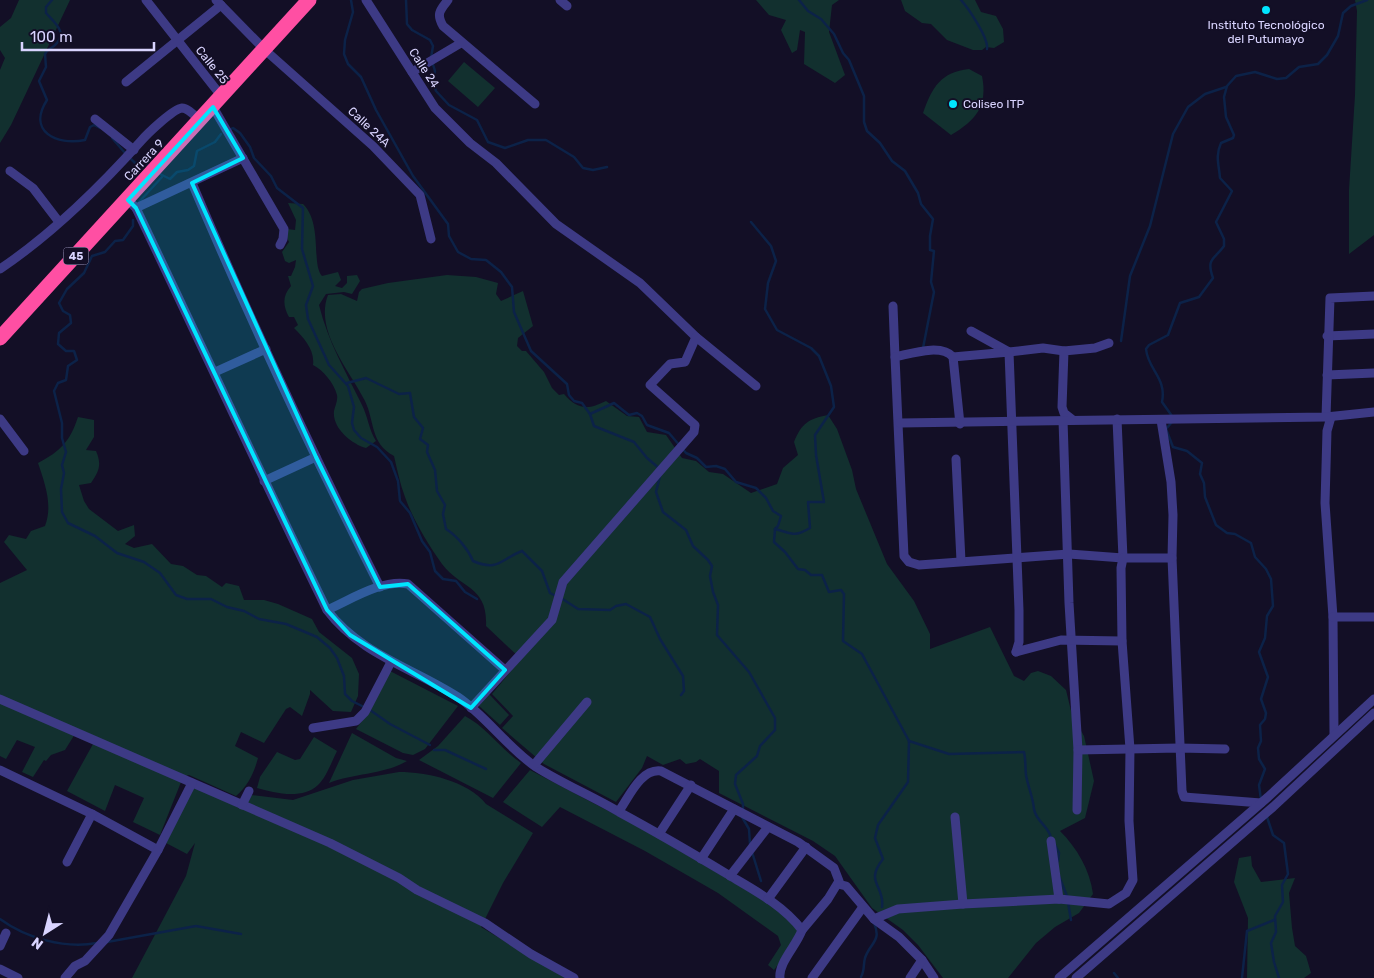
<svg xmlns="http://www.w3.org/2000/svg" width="1374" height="978" font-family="Rubik,sans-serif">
  <rect width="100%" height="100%" fill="#130f26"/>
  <g fill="#12302f">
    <path d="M 19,0 L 70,0 L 11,125 L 0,143 L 0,70 L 5,58 L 0,50 L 0,27 L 11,18 Z"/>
    <path d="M 756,0 L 839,0 L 832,5 L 829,32 L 845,75 L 835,83 L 804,64 L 805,32 L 800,30 L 797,50 L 792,53 L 781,30 L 786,20 L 769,15 Z"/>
    <path d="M 901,0 L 975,0 L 981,12 L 996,16 L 1003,29 L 1004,42 L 994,48 L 986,47 L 982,50 L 973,50 L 947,40 L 931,24 L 922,23 L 905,11 Z"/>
    <path d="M 1355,0 L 1374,0 L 1374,235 L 1349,254 L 1349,190 L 1355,95 L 1357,11 Z"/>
    <path d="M 464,62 L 495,88 L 478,107 L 448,81 Z"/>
    <path d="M 969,69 L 982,76 C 988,106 976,120 951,135 L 923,113 C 932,87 941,72 969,69 Z"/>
    <path d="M 288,203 L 303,204 C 323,224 311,264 322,276 L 338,272 L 341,280 L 335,286 L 342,288 L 347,283 L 347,276 L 357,275 L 360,281 L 352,294 L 344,292 L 326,294 L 319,305 C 328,342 346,372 362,405 C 368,417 369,430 376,441 L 366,448 C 352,444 332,428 334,411 C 335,406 338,401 337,395 C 334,383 323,370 313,365 C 315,350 304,338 294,328 L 298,325 L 294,317 L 289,317 C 283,306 282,296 291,286 L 288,276 L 291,276 L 295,267 L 296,260 L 289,263 L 285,261 L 282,252 L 289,242 L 285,233 L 287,229 L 295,230 L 296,220 Z"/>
    <path d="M 447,275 L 476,277 L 498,283 L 496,294 L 501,301 L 523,291 L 533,326 L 518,338 L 517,346 L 522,351 L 526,351 L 544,372 L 552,388 L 559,395 L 564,394 C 578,410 588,410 606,401 L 627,416 L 639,417 L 647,432 L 666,435 L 682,458 L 696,461 L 709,472 L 723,474 L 751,493 L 777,484 L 783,468 L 798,455 L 794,442 C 802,423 808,419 828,415 L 837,429 L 852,470 L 856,489 L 887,564 L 914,601 L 930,634 L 930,649 L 990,627 L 1014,676 L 1024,681 L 1031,673 L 1038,671 L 1051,676 L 1066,690 L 1072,715 L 1084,736 L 1094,781 L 1085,818 L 1060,831 C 1077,848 1090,870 1093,894 L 1079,913 L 1055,927 L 1036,943 L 1008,978 L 943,978 L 918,945 L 903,930 L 872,908 L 835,856 L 813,841 L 719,793 L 719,771 L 700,759 L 696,762 L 686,764 L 680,759 L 663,765 L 647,756 L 642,768 L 616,802 L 544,764 L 502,728 L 513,716 L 492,694 L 521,659 L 486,626 C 488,586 461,589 442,564 C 428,544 413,520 405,497 C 400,484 397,469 394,456 C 370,443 375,422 365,401 C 350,371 314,331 328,295 L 341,294 L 357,301 L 359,292 L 362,289 L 388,283 Z"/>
    <path d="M 78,417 L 94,420 L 94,437 L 86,450 L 96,451 C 102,465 99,471 91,483 L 79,485 L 84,501 L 89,509 L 118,531 L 134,525 L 135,536 L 125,544 L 134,548 L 152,544 L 171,564 L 183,566 L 197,575 L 206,576 L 222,587 L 226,583 L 239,586 L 244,600 L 264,600 L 278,604 L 312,619 L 319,632 L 352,658 L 359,674 L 358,696 L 351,712 L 333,711 L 310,690 L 310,694 L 302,716 L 290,707 L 286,709 L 264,743 L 241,732 L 235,746 L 258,758 C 254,773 248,786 236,796 L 189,775 L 183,777 L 160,835 L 133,822 L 144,798 L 115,785 L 105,811 L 67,791 L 93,744 L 75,734 L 65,750 L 51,755 L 46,761 L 44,760 L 33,777 L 22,772 L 35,747 L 17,740 L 6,759 L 0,756 L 0,583 L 27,570 L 4,542 L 9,535 L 26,539 L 31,531 L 45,526 C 53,505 45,484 38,463 C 61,451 70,441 78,417 Z"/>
    <path d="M 390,671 L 458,706 L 425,749 L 413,755 L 403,753 L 356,729 L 368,713 Z"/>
    <path d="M 489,694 L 509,715 L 500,725 L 478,705 Z"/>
    <path d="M 465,716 C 486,727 501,749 521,763 L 493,798 L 419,760 L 438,746 Z"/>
    <path d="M 352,733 L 396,758 L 407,761 C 383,775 354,773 329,783 Z"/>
    <path d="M 314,737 L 337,751 C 332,761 326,778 318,785 C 303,800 274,793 257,788 L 260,777 L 277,752 L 295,760 L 300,759 Z"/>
    <path d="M 530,770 L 641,828 L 775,907 L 798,930 L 790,949 L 774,970 L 768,965 L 781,945 L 778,936 L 718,893 L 645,851 L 560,807 L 542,827 L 503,802 Z"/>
    <path d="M 399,772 C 427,772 468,781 486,804 L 533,833 L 503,883 L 481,927 L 565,978 L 132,978 L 186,876 L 195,843 L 187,854 L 166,843 L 194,787 L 242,809 L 251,795 L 293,800 L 353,780 Z"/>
    <path d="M 1251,856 L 1252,866 L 1261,882 L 1295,878 L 1289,893 L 1292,928 L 1295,946 L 1306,956 L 1311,973 L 1304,978 L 1247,978 L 1248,918 L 1234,882 L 1239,858 Z"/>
  </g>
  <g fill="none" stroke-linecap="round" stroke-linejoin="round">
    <g stroke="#0c2248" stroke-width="2.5">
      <path d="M 52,0 L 46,7 L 46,13 C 55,23 69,33 54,46 C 50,49 48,49 45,54 L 46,67 L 39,81 L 47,100 C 27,131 56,146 85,140 L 90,127 L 94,125 L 100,128"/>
      <path d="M 351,0 L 353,12 L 345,40 L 344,54 L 348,64 L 361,77 L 376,110 L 413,176 L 448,224 L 449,236 L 458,252 L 471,259 L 486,260 L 501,272 L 512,287 L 514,312 L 531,351 L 567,384 L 569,395 L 574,401 L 582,403 L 590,414 L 614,403 L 629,415 L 637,413 L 642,416 L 647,425 L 669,433 L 686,453 L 697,458 L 706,467 L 716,466 L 725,469 L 736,482 L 756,488 L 766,498 L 773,511 L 781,516 L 778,526 L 775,529 L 774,542 L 785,552 L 798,569 L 805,570 L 811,575 L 822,575 L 829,592 L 841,590 L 844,594 L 843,641 L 862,654 L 909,741 L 908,782 L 878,825 L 875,838 L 883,859 C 864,883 885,885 882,907"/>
      <path d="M 406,0 L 407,24 L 412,30 L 430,40 L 433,46 L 431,58 L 435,71 L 433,82 L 436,91 L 449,105 L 477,120 L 488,142 L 505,148 L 528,140 L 546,140 L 574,157 L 583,168 L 593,170 L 607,167"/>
      <path d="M 799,0 L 808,11 L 821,19 L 834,34 L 843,53 L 849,60 L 864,96 L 864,122 L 867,131 L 880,143 L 892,161 L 905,171 L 918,193 L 921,204 L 933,219 L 930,236 L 930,250 L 934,251 L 931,282 L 934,292 L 923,348"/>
      <path d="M 961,0 C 968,8 989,38 987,49"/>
      <path d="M 229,130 L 233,128 L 240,133 L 250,147 L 254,158 L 271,176 L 277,188 L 303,208 L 302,249 L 313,286 L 306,305 L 308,319 L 329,365 L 348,386 L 354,407 L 352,423 L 354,430 L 361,438 L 377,447 L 391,462 L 398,481 L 400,501 L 410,513 L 422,541 L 430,552 L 435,571 L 443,579 L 456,581 L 465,592 L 477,599"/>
      <path d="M 112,138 L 125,153"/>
      <path d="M 129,157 L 135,163 L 144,162 L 150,166"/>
      <path d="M 158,173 L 170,179 L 177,172 L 188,170 L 194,166 L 197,151 L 215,142 L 221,134"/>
      <path d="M 139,202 L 162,177"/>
      <path d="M 133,220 L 133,226 L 123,240 L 115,241 L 105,252 L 92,256 L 84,273 L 67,289 L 59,303 L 63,311 L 70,315 L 71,323 L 59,333 L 58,344 L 66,351 L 74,351 L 77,360 L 68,366 L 66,380 L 58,383 L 54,391 L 62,423 L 62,438 L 66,452 L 62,465 L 64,473 L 61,489 L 62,512 L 68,523 L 95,536 L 117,553 L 144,562 L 160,573 L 176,595 L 187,599 L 211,599 L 227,607 L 244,611 L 259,619 L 286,624 L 317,637 L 330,648 L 337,658 L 344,676 L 345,694 L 352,701 L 362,706"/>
      <path d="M 751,222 L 771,246 L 776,261 L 768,283 L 765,309 L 777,330 L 811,348 L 819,356 L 831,386 L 834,407 L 815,435 L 816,455 L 824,502 L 808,502 L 810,528 C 793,538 792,533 775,529"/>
      <path d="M 1121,341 L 1130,276 L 1150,226 L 1173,134 L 1188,107 L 1205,94 L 1226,87"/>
      <path d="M 347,383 L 366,378 L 399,394 L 410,393 L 414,417 L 423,428 L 420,439 L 428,445 L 427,452 L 435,470 L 437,491 L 445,505 L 443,514 L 446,529 C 457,536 468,549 473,561 C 498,572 501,559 522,551 L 542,571 L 550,593 L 556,596"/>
      <path d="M 590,414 L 594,426 L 634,442 L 647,458 L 660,469"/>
      <path d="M 1172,416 L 1162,402 C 1167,378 1148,370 1146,349 L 1149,345 L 1168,335 L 1180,303 L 1199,297 L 1213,278 C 1206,258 1214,260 1224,246 L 1224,239 L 1216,222 L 1232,191 L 1220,178 C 1219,165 1215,156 1221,143 L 1233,138 L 1234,135 L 1226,117 L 1224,97 L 1227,86 L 1236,76 L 1255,72 L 1277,79 L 1286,78 L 1299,67 L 1318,64 L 1327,55 L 1338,36 L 1343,13 L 1351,6 L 1367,0"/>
      <path d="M 1172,422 L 1166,429 L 1173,447 L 1187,451 L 1202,463 L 1200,474 L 1204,483 L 1205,497 L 1216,525 L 1227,533 L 1235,534 L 1251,543 L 1255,557 L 1266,569 L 1271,579 L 1273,606 L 1267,616 L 1265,638 L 1259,652 L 1268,677 L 1261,699 L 1266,713 L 1265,719 L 1260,725 L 1261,741 L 1258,748 L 1259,759 L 1265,769 L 1259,785 L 1261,800"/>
      <path d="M 660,476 L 656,492 L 663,512 L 686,530 L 693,546 L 708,560 L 712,566 L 710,576 L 713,592 L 718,605 L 717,635 L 749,672 L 775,718 L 775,730 L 760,746 L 757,756 L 736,775 L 735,784 L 743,804 L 743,811"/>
      <path d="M 561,598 L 578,609 L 610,610 L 616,606 L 626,604 L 650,617 L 660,639 L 683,676 L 684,691 L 681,695"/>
      <path d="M 370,710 L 390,724 L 430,745"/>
      <path d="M 909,741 L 949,754 L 1024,752 C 1026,760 1025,767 1026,775 C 1028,787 1033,797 1034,809 C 1036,822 1049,826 1051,838"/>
      <path d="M 434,750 L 445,750 L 486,769"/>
      <path d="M 742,817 L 749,829 L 750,844"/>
      <path d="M 1267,817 L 1273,835 L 1284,843 L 1288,874 L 1282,885 L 1283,902 L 1275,916 L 1276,932 L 1271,943 L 1274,962 L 1279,978"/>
      <path d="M 1054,843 L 1059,853 L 1058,861"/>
      <path d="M 752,852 L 761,881"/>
      <path d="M 1059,876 L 1067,896"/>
      <path d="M 1068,902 L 1071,920"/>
      <path d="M 0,919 C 26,938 64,949 97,943"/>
      <path d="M 107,942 L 196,926 L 241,934"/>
      <path d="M 1114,973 L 1118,978"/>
      <path d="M 861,977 C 865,970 863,965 865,958 C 870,943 882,941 874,923"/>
      <path d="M 1242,978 L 1247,931 L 1274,920"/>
    </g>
    <g stroke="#3d3a85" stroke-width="9">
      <path d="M 146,0 L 222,97"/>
      <path d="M 216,0 L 265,50 L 373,146 L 420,195 L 431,239"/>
      <path d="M 366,0 L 435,108 L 470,143 L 496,163 L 556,224 L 640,283 L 696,337 L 756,386"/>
      <path d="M 448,0 C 440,10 436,14 443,26 L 535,104"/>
      <path d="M 560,0 L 567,6"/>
      <path d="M 412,72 L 461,43"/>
      <path d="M 126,82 L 221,5"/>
      <path d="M 213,107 L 284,229 L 283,239 L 280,245"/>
      <path d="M 95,119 L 134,150"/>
      <path d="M 10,171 L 33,188 L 59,222"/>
      <path d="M 192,183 C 250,320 313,454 380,587"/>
      <path d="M 128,200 L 136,208 C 200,342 262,477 327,610 C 360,654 413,668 458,697 C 486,716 507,747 536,767 C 563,784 592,796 619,812 C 656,832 692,853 727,874 C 754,890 783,905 802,930 C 797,945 778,963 780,978"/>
      <path d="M 136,208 L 243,158"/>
      <path d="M 0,269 C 52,234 99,188 141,141 C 147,134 173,109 182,108 C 188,108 196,117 201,121"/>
      <path d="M 893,306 L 895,357 C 910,354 941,343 953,357 L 960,424"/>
      <path d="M 971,331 L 1009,352 L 1043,348 L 1064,351"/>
      <path d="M 1327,336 L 1374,334"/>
      <path d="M 895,357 L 904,556 L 909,562 L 919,565 L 1069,554 L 1123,558 L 1117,419"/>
      <path d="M 953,357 L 1009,352 L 1019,610 L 1019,642 L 1016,652"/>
      <path d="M 215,372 L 266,349"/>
      <path d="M 1327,375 L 1374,373"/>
      <path d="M 1326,417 L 1330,298 L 1374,296"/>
      <path d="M 1331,417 L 1327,431 L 1325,503 L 1333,617 L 1334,734"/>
      <path d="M 0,419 L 24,451"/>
      <path d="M 1063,420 L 1069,603 L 1078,750 L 1077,810"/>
      <path d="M 1073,420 L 1064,413 L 1062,407 L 1064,351 L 1095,348 L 1109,343"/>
      <path d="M 1161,420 L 1171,482 L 1173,515 L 1172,558 L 1182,791 L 1184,797 L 1261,803"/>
      <path d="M 900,423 L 1326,417 L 1374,412"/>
      <path d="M 956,459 L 961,561"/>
      <path d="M 264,481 L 316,457"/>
      <path d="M 327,610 C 350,600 382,579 408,584 L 505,670"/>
      <path d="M 1333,617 L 1374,617"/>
      <path d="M 1016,652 L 1061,640 L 1122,641"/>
      <path d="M 0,699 L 330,843 L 399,878 L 417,890 L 485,923 L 531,954 L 574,978"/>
      <path d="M 471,708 L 552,620 L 563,582 L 694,432 L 695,425 L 650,385 L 670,364 L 685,362 L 696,337"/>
      <path d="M 313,728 L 356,721 L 365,712 L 391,662"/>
      <path d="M 1078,750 L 1179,748 L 1225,749"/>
      <path d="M 534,765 L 587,702"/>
      <path d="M 0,770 L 92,814 L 158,850"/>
      <path d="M 242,805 L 249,791"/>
      <path d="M 619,811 C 629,797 641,768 661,771 L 798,842 L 834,868 L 839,881 L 828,899 L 802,930"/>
      <path d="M 955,817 L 963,904"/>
      <path d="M 659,834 L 691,785"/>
      <path d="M 1051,841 L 1059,899"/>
      <path d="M 701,859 L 734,809"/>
      <path d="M 67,862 L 92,814"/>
      <path d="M 730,876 L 768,827"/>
      <path d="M 838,884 L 846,886 L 874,919 L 899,937 L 922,960 L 934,978"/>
      <path d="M 768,899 L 806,847"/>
      <path d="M 874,919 L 898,909 L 963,904 L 1059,899 L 1109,904 L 1126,893 L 1133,880 L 1129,821 L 1130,749 L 1122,641 L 1121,568 L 1123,558 L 1172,558"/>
      <path d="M 0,946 L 6,933"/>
      <path d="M 0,969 L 18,978"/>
      <path d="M 65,978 L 75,966 L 85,961 L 109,935 L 158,850 L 192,783"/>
      <path d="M 812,978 L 863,907"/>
      <path d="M 910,978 L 922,960"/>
      <path d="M 1059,978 L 1268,797 L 1374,699"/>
      <path d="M 1076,978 L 1273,807 L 1374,713"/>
    </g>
    <path stroke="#ff4fa3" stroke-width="15" d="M 0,338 L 309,0"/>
  </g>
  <path fill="#00e5ff" fill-opacity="0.2" stroke="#00e5ff" stroke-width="4" stroke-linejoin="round" d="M 213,107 L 243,158 L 192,183 L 316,457 L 380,587 L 408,584 L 505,670 L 471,708 L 350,635 L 327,610 L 136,208 L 128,200 Z"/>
  <g fill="#00e5ff" stroke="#130f26" stroke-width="2">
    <circle cx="1266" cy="10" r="5"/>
    <circle cx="953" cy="104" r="5"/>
  </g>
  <g text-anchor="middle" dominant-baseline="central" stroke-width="4" stroke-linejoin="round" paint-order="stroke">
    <rect fill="#130f26" stroke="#9e99be" stroke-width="1" x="63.5" y="247.5" width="25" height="17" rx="4"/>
    <g font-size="11" font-weight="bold" fill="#d9d4ff">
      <text x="76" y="256">45</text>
    </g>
    <g font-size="12" fill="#d9d4ff" stroke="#130f26">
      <text x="1266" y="25">Instituto Tecnológico<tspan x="1266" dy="14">del Putumayo</tspan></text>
      <text x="963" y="104" text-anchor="start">Coliseo ITP</text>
    </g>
    <g font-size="12" fill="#d9d4ff" stroke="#130f26">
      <text transform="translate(212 65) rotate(51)">Calle 25</text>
      <text transform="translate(424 68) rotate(57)">Calle 24</text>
      <text transform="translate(369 127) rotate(43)">Calle 24A</text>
      <text transform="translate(144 160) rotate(-47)">Carrera 9</text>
    </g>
  </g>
  <g transform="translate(45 933) rotate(216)" stroke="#130f26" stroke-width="4" paint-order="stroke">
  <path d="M0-4L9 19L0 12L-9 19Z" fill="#d9d4ff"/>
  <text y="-8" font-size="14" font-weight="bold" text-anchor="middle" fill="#d9d4ff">N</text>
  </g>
  <path d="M22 42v8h132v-8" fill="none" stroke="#d9d4ff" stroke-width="2.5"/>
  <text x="30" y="42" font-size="15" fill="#d9d4ff" stroke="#130f26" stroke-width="4" paint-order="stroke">100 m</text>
</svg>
